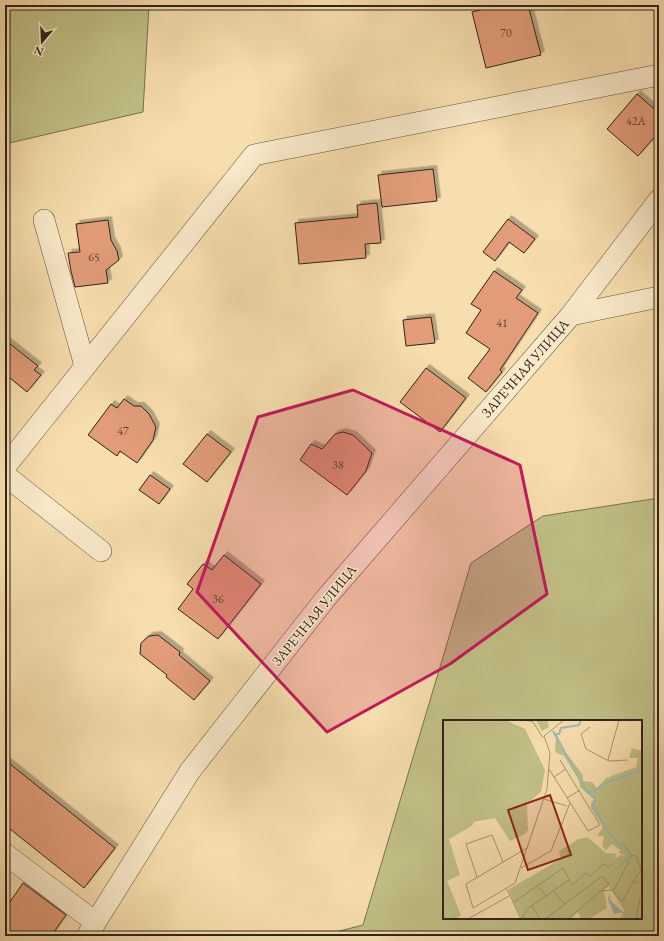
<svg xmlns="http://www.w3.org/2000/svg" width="664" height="941" font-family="'EB Garamond',serif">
  <defs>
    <filter id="shadow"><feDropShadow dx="3.5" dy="-3.5" stdDeviation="0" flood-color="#0004"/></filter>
  </defs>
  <rect width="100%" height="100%" fill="#f7deae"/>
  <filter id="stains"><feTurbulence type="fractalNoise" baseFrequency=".005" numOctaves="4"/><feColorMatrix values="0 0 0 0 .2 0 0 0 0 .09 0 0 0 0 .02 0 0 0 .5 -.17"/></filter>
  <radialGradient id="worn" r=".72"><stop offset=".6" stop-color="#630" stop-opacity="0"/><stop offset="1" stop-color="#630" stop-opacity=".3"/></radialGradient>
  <g fill="#c1c087" stroke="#787251" fill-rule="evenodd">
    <path d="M 5,5 L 149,5 L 143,112 L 5,144 Z"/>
    <path d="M 659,498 L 659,936 L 320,936 L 363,925 L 471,563 L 543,516 ZM 444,721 L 641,721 L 641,918 L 444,918 Z"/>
  </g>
  <g fill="#e29c79" stroke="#2f241b" filter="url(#shadow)">
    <path d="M 499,5 L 528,5 L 541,55 L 486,68 L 472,12 Z"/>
    <path d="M 637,94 L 659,113 L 659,132 L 638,156 L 607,129 Z"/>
    <path d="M 433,169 L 437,201 L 382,207 L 378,175 Z"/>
    <path d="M 377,203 L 381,243 L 365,244 L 366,258 L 299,264 L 295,223 L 358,217 L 357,205 Z"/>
    <path d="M 508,219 L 535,239 L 524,253 L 509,242 L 495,261 L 483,252 Z"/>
    <path d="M 108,220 L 111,240 L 117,251 L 119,260 L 106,270 L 108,283 L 75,287 L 71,271 L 68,253 L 80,252 L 76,224 Z"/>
    <path d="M 494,271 L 522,290 L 516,298 L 538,313 L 500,370 L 502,372 L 486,392 L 468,378 L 490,349 L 466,333 L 481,310 L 471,304 Z"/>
    <path d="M 431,317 L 435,343 L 406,346 L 403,320 Z"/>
    <path d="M 5,340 L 38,366 L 34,370 L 41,375 L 27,392 L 5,374 Z"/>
    <path d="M 426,368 L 466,398 L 440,432 L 400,402 Z"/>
    <path d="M 124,399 L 134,406 L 141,406 L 149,414 L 156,427 L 153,440 L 137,463 L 120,451 L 117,456 L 88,435 L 111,404 L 117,408 Z"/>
    <path d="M 343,432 L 353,435 L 372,453 L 366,471 L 347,495 L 300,460 L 311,444 L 322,449 L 335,434 Z"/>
    <path d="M 207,434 L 231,452 L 207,482 L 183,464 Z"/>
    <path d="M 150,475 L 170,489 L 159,504 L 139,490 Z"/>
    <path d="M 224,555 L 261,584 L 218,639 L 178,609 L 193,589 L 187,584 L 203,564 L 212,570 Z"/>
    <path d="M 158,635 L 180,652 L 179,655 L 210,681 L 194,700 L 166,677 L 167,675 L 140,654 L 141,643 L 149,636 Z"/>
    <path d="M 5,760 L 115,848 L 84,888 L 5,825 Z"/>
    <path d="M 23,883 L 66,915 L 51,936 L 5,936 L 5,909 Z"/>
  </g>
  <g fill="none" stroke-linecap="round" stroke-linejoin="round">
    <g stroke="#615240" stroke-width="22">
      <g id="minor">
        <path d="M 44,220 L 85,366"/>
        <path d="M 571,315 L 659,297"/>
        <path d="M 5,467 L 254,155 L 659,75"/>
        <path d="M 5,475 L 101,551"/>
        <path d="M 5,854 L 95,922"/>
        <path d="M 87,936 L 190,771 L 326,598 L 571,315 L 659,200"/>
      </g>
    </g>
    <use href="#minor" stroke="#faeaca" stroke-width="21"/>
  </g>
  <path fill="#c2185b" fill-opacity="0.2" stroke="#c2185b" stroke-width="3" stroke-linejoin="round" d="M 353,390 L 520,465 L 547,594 L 450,664 L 327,732 L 197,592 L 258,417 Z"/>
  <g text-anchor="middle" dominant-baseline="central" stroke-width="3" stroke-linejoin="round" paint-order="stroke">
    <g font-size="12" fill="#5c4232">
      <text x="506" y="33">70</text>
      <text x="636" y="121">42А</text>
      <text x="94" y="257">65</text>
      <text x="502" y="323">41</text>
      <text x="123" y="431">47</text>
      <text x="338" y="465">38</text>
      <text x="218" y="599">36</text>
    </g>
    <g font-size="14" fill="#2f241b" stroke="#faeaca">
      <text transform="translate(525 368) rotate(-49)">ЗАРЕЧНАЯ УЛИЦА</text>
      <text transform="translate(314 615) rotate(-51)">ЗАРЕЧНАЯ УЛИЦА</text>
    </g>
  </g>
  <g transform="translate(443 720)">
    <rect width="199" height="199" fill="#f7deae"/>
    <path d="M 0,0 L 62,0 L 82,9 L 102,50 L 98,72 L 84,84 L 85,110 L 82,114 L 67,121 L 52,98 L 31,102 L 29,106 L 6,119 L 17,155 L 4,161 L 18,195 L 13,199 L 0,199 ZM 93,0 L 104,0 L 106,7 L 99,11 ZM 113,13 L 123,33 L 140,55 L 140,61 L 149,62 L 154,68 L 163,58 L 193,47 L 195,38 L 186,38 L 189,28 L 199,31 L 199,199 L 176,199 L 182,192 L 168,169 L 166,170 L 166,166 L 161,170 L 164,188 L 146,199 L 138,199 L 135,192 L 127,199 L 79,199 L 67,174 L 66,169 L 118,139 L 116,131 L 136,119 L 144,117 L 163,133 L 174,134 L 171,136 L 174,138 L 177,135 L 183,136 L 176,133 L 177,130 L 169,124 L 163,130 L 159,126 L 161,116 L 154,116 L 160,107 L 148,88 L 148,82 L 152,80 L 137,67 L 136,60 L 121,36 L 112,32 Z" fill="#c1c087"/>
    <path d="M 167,172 L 167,180 L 180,192 L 171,194 L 165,179 Z" fill="#9fbbb3"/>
    <path fill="none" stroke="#9fbbb3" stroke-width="2" d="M 0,0 L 19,0M 110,11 L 144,72 L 150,72 L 165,62 L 199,50M 112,14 L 116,14 L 118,8 L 136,5 L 138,0M 144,72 L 152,78 L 150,86 L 166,113 L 186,136 L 178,146M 179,192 L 192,199"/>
    <path fill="none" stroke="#a79473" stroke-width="1" d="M 83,0 L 90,2 L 100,18M 147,7 L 138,14 L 143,29 L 166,41 L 185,40M 165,40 L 176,0M 106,49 L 145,111 L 157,105 L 117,40M 111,57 L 123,49M 124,78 L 137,70M 101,79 L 124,86M 179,123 L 189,135M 84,128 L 72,163 L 30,188 L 23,164 L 84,128 L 104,69 L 107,33 L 101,16 L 121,0M 78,148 L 108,131 L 127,83M 34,157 L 23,124 L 49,115 L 60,142M 95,166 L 103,176M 64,169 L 78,199M 111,171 L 121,184M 158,171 L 171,170 L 189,135 L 194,137 L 198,150 L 191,160 L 193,164M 170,171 L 179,182 L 191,160M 70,183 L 120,148 L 129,165 L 143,153 L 147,156 L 160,144 L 165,147 L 169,144M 89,186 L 97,199M 25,199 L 66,176M 79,199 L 83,190 L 126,160M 102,199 L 159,156 L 166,164 L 125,199M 193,199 L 197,178"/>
    <path fill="#8f2418" fill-opacity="0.15" stroke="#8f2418" stroke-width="2" d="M 107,75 L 128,135 L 85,150 L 65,90 Z"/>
    <rect width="199" height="199" fill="none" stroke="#2f241b" stroke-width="2"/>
  </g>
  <rect width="664" height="941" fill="none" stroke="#f7deae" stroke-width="20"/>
  <rect x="6" y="6" width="652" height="929" fill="none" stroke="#2f241b" stroke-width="2"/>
  <rect x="10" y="10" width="644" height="921" fill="none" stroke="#2f241b"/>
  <g transform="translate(42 42) rotate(199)" stroke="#faeaca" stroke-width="3" paint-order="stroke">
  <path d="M0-3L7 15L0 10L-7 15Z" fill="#2f241b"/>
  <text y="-6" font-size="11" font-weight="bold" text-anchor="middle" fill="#2f241b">N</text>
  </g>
  <rect width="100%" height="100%" filter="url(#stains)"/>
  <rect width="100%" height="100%" fill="url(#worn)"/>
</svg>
